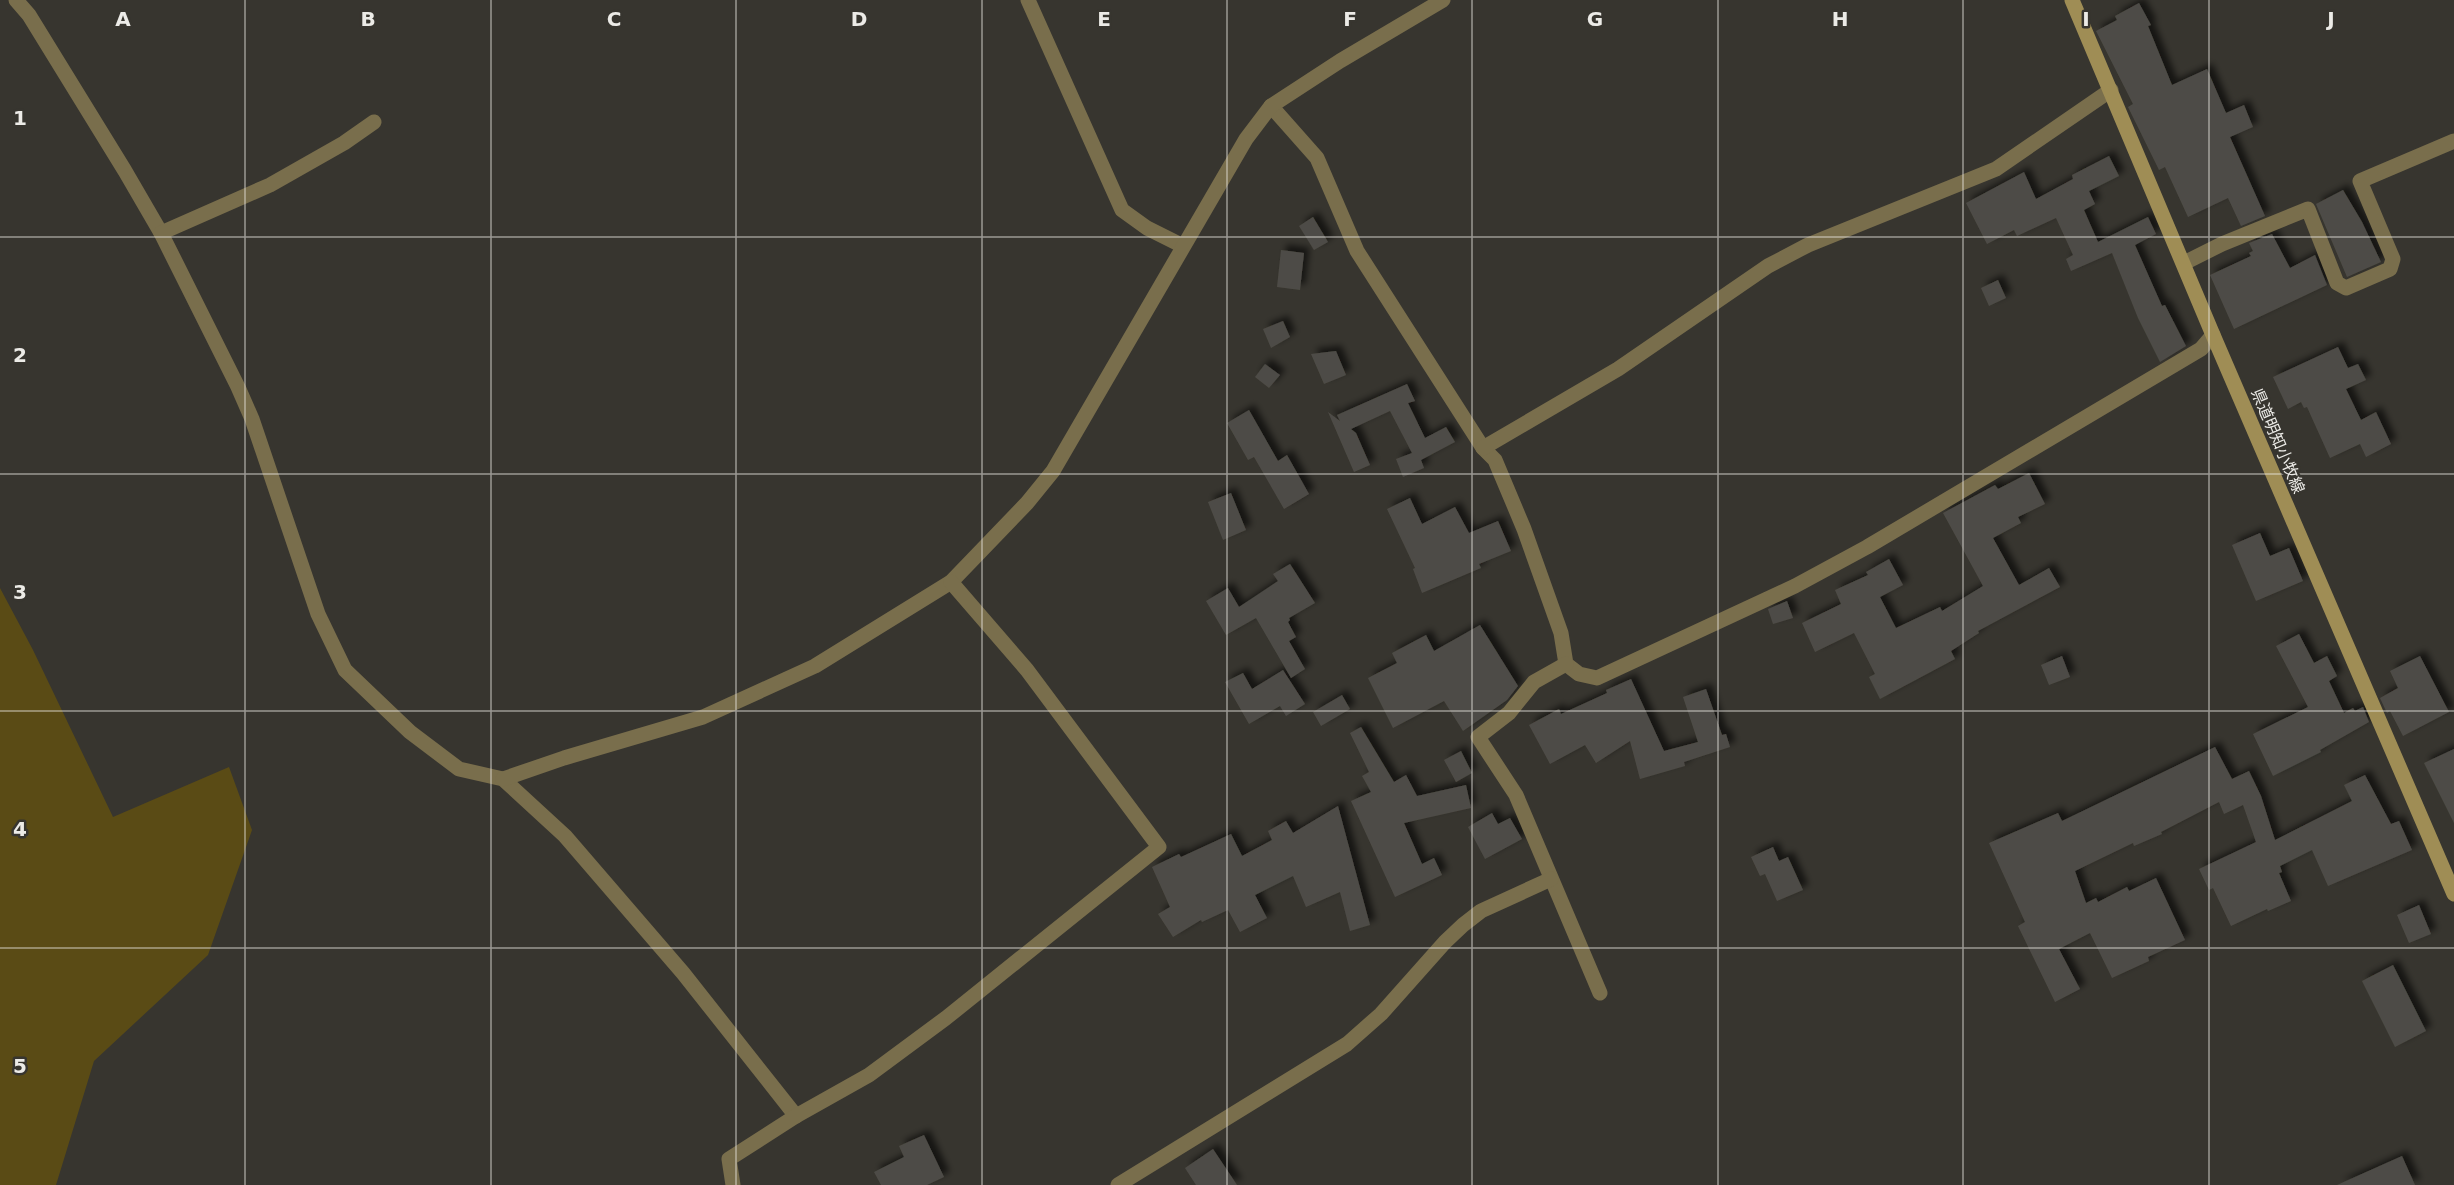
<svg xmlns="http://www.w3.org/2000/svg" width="2454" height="1185" font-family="'DejaVu Sans','Noto Sans JP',sans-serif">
  <defs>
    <filter id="shadow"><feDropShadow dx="5.5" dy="-5.5" stdDeviation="3" flood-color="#0009"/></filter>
  </defs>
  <rect width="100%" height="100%" fill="#37352f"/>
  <path fill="#5a4b15" d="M 0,588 L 33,650 L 113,817 L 229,767 L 252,830 L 208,955 L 94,1061 L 56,1185 L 0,1185 Z"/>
  <g fill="#4e4c46" filter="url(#shadow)">
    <path d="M 2139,3 L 2151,25 L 2148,26 L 2172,85 L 2207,69 L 2226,113 L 2244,105 L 2253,127 L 2230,137 L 2265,216 L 2241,226 L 2228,198 L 2188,217 L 2165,167 L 2159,170 L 2128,107 L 2133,104 L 2096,31 L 2117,20 L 2115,16 Z"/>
    <path d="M 2109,156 L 2119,176 L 2089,191 L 2095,204 L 2084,210 L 2098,242 L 2148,217 L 2156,234 L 2135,245 L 2162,306 L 2165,305 L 2186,346 L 2160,362 L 2138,318 L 2112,253 L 2071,271 L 2066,259 L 2073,255 L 2056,218 L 2017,236 L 2014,230 L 1987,244 L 1966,203 L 2024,172 L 2036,199 L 2073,179 L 2072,175 Z"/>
    <path d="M 2343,190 L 2362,222 L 2381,262 L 2347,277 L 2316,204 Z"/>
    <path d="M 1313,217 L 1328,242 L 1314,250 L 1299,226 Z"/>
    <path d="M 2272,234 L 2290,268 L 2315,255 L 2327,285 L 2234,329 L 2210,275 L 2251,256 L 2249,253 L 2253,251 L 2249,243 Z"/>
    <path d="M 1281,250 L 1304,253 L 1300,290 L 1277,287 Z"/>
    <path d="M 1998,280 L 2006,298 L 1989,306 L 1981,288 Z"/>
    <path d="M 1283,321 L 1290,337 L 1271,348 L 1263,329 Z"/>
    <path d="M 2338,347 L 2348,368 L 2358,364 L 2366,380 L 2346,389 L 2361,420 L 2376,412 L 2391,444 L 2366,457 L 2360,444 L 2330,458 L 2307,407 L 2304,408 L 2301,402 L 2288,409 L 2273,377 Z"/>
    <path d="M 1336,351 L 1346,375 L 1324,384 L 1311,354 Z"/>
    <path d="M 1265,364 L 1280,375 L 1269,388 L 1255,377 Z"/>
    <path d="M 1407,384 L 1415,401 L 1408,403 L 1425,438 L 1446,427 L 1455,442 L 1421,460 L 1424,468 L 1403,477 L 1396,459 L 1412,453 L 1390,411 L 1351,429 L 1356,433 L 1370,465 L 1354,472 L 1328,412 L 1340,421 L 1337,415 Z"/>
    <path d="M 1249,410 L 1278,461 L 1287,455 L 1309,494 L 1284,509 L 1254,457 L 1248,460 L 1227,423 Z"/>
    <path d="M 2029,473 L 2045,504 L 2018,517 L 2021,523 L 1993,538 L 2019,585 L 2049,568 L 2060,587 L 1978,631 L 1979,633 L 1951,651 L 1955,659 L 1880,699 L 1869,677 L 1875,674 L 1854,633 L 1815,652 L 1802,623 L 1841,604 L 1835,590 L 1868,575 L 1866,572 L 1889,559 L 1903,585 L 1880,597 L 1896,628 L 1940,607 L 1942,611 L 1983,586 L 1943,513 L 1995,485 L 1998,489 Z"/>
    <path d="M 1231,493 L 1246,530 L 1223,540 L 1208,502 Z"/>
    <path d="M 1410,498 L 1422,524 L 1455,507 L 1469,533 L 1498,521 L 1511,551 L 1479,564 L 1481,568 L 1422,593 L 1413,569 L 1415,568 L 1387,509 Z"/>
    <path d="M 2260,533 L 2270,556 L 2289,548 L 2303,581 L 2256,601 L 2232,545 Z"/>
    <path d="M 1290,564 L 1315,603 L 1289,618 L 1290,620 L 1288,622 L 1296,637 L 1289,641 L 1305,669 L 1291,678 L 1256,618 L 1226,635 L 1206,601 L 1228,588 L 1239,607 L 1278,581 L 1273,574 Z"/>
    <path d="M 1787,601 L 1793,618 L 1773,624 L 1768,609 Z"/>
    <path d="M 1480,625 L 1518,686 L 1507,700 L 1463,731 L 1444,701 L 1393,728 L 1368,678 L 1397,663 L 1392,653 L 1426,635 L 1434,651 Z"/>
    <path d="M 2299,634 L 2314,663 L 2327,656 L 2337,676 L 2329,681 L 2344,713 L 2353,708 L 2355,711 L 2363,707 L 2369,722 L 2320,750 L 2321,752 L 2273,776 L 2253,734 L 2308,707 L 2276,646 Z"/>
    <path d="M 2062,656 L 2070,677 L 2049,685 L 2041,665 Z"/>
    <path d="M 2420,656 L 2449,712 L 2403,736 L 2390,711 L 2387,713 L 2380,698 L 2398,688 L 2390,671 Z"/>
    <path d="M 1283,670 L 1305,704 L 1286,716 L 1280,706 L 1249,724 L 1225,682 L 1243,673 L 1252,689 Z"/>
    <path d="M 1631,679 L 1664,751 L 1698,742 L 1683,697 L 1706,689 L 1722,735 L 1726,734 L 1730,747 L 1684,762 L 1685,766 L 1640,779 L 1630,741 L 1596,763 L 1585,745 L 1550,764 L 1529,725 L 1559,709 L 1561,714 L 1607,693 L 1606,690 Z"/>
    <path d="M 1342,695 L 1350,709 L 1321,726 L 1313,712 Z"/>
    <path d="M 1361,727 L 1394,782 L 1406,775 L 1417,796 L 1466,785 L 1471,808 L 1404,823 L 1422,864 L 1434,858 L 1442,875 L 1395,897 L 1351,801 L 1371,792 L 1362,776 L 1369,772 L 1350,733 Z"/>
    <path d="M 2215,747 L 2232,779 L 2249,771 L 2261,796 L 2275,840 L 2352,801 L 2344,785 L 2365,775 L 2391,824 L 2399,821 L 2412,850 L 2328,886 L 2312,850 L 2280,866 L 2282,872 L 2279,873 L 2291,901 L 2268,911 L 2267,909 L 2231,926 L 2213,888 L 2209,890 L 2199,869 L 2256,842 L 2243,805 L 2224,814 L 2219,802 L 2161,832 L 2162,834 L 2134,846 L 2133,843 L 2075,871 L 2086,903 L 2096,898 L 2098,902 L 2127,887 L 2129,891 L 2156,878 L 2185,940 L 2148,957 L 2149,961 L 2112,978 L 2090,933 L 2059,949 L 2080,989 L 2055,1002 L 2018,926 L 2025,922 L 1989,843 L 2058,813 L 2062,821 Z"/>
    <path d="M 2454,749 L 2454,823 L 2424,763 Z"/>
    <path d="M 1461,751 L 1472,773 L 1456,782 L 1444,760 Z"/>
    <path d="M 1338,806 L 1370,925 L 1350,931 L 1340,892 L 1306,907 L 1293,876 L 1255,895 L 1267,918 L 1240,932 L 1228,910 L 1202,922 L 1201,920 L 1173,937 L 1158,914 L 1170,907 L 1152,867 L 1179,854 L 1181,857 L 1231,834 L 1242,856 L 1272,840 L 1268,831 L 1286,821 L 1293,833 Z"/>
    <path d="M 1492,813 L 1498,824 L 1510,818 L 1522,839 L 1485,859 L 1468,827 Z"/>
    <path d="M 1773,847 L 1779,861 L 1788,857 L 1803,890 L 1777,901 L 1765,874 L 1760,876 L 1751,857 Z"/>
    <path d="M 2419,905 L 2431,934 L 2409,943 L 2397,915 Z"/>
    <path d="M 2393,965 L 2426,1031 L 2395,1047 L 2362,981 Z"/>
    <path d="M 924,1135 L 944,1177 L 927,1185 L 881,1185 L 874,1172 L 904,1157 L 899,1146 Z"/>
    <path d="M 1213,1149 L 1237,1185 L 1196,1185 L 1185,1168 Z"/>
    <path d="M 2402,1156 L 2415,1185 L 2337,1185 Z"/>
  </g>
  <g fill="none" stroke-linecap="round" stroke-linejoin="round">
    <g stroke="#796e4c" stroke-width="15">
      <path d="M 16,0 L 29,15 L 125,171 L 161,233 L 238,387 L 252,419 L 318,614 L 345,670 L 410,732 L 459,769 L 503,779 L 565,836 L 683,973 L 796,1116"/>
      <path d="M 1028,0 L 1122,210 L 1147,228 L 1183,246"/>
      <path d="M 1271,106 L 1317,158 L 1357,251 L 1483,448 L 1495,460 L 1524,529 L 1561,633 L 1566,664 L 1579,674 L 1597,678 L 1795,586 L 1867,547 L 2201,349 L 2213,335"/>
      <path d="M 161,233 L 270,185 L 344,143 L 374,122"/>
      <path d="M 2184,263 L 2222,244 L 2308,209 L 2337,283 L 2346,288 L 2390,269 L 2393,259 L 2360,181 L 2454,141"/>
      <path d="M 1483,448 L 1618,369 L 1768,266 L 1808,245 L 1996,169 L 2111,90"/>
      <path d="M 1566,664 L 1534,682 L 1509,713 L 1478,737 L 1516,795 L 1600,993"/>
      <path d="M 503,779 L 564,758 L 703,717 L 815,666 L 951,582 L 1027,503 L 1053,471 L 1246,139 L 1271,106 L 1340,61 L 1443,0"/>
      <path d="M 733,1185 L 729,1159 L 796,1116 L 869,1075 L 946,1018 L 1159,847 L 1027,670 L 951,582"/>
      <path d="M 1118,1185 L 1347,1044 L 1381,1014 L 1445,942 L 1463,925 L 1481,911 L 1551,879"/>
    </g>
    <path stroke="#9f8d55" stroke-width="15" d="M 2072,0 L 2213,335 L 2454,894"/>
  </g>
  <path fill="none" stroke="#ecebe7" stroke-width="1.5" stroke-opacity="0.55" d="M 245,0 L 245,1185M 491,0 L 491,1185M 736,0 L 736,1185M 982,0 L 982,1185M 1227,0 L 1227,1185M 1472,0 L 1472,1185M 1718,0 L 1718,1185M 1963,0 L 1963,1185M 2209,0 L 2209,1185M 0,237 L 2454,237M 0,474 L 2454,474M 0,711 L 2454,711M 0,948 L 2454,948"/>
  <g text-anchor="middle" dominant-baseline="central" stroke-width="5" stroke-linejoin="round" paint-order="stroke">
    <g font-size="16" fill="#ecebe7" stroke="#37352f">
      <text transform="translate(2278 441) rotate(67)">県道明知小牧線</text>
    </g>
  </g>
  <g font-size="20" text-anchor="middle" font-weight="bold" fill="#ecebe7" stroke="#37352f" stroke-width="5" stroke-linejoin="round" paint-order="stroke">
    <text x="123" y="26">A</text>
    <text x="368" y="26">B</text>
    <text x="614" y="26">C</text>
    <text x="859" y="26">D</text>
    <text x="1104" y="26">E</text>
    <text x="1350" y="26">F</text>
    <text x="1595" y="26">G</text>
    <text x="1840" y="26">H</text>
    <text x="2086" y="26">I</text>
    <text x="2331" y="26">J</text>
    <text x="20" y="125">1</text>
    <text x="20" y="362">2</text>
    <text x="20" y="599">3</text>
    <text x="20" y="836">4</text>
    <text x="20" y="1073">5</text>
  </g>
</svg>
